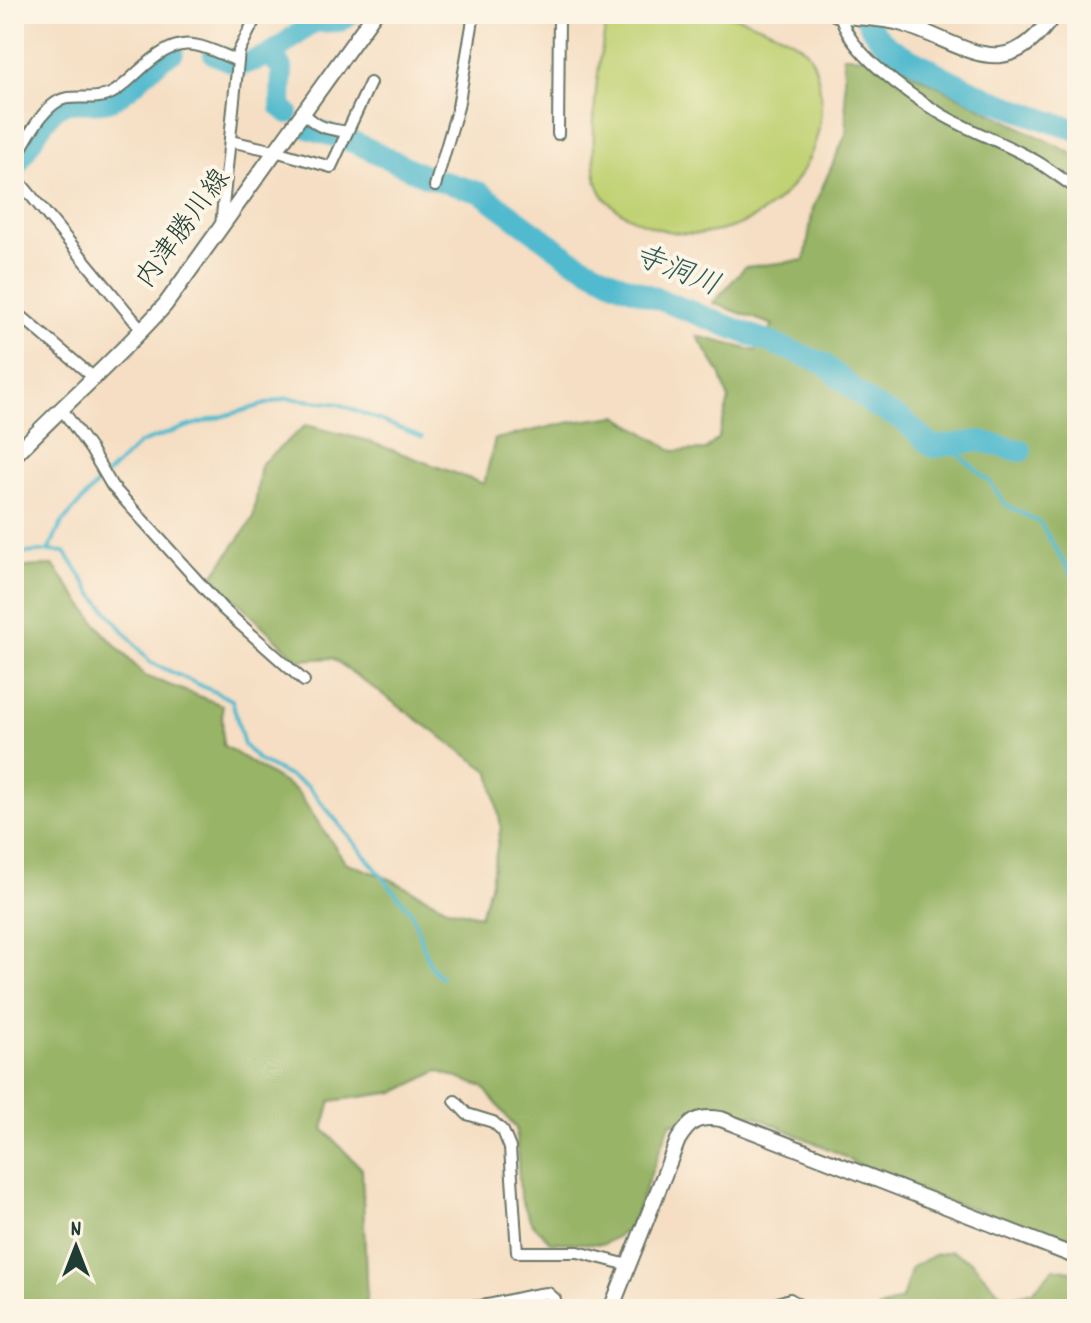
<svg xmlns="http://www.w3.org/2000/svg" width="1091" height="1323" font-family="Dekko,'Klee One',sans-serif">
  <rect width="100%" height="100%" fill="#fcf5e5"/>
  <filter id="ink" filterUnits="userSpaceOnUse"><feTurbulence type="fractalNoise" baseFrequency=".0125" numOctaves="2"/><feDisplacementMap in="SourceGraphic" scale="16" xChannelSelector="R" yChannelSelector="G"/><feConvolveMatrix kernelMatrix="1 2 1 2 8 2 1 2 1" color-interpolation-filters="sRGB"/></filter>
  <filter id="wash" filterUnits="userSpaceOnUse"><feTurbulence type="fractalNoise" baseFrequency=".006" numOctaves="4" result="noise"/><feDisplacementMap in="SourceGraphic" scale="32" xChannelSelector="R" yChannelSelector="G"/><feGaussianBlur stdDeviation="1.8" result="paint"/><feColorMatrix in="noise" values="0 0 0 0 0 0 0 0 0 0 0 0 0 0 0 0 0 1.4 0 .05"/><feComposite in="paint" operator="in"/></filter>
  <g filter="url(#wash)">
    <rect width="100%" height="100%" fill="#f5dec3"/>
    <path fill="#c1d275" stroke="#708854" stroke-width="2" d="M 608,14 C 637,14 665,14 693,14 C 705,14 718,12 729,15 C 746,19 795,38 806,50 C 817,63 820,85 821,101 C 823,192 730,260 645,224 C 628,217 606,205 599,188 C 594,176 595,164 594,152 C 592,105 599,60 608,14 Z"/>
    <g fill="#98b466" stroke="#5c784d" stroke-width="2">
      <path d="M 843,56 L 886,57 L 912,73 L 1077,156 L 1077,1240 L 941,1199 L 871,1173 L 840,1154 L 755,1116 L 704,1110 L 670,1124 L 630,1228 L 604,1244 L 550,1242 L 531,1222 L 520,1196 L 516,1128 L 483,1087 L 438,1071 L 396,1092 L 331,1101 L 323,1129 L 362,1169 L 367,1304 L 386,1309 L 111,1309 C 79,1302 46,1309 14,1309 L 14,568 L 53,565 L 103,632 L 145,676 L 222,705 L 223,745 L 297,791 L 345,862 L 390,879 L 447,908 L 480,916 L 490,886 L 501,826 L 490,772 L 332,658 L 298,660 L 212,577 L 253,519 L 261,464 L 306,425 L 365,440 L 484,484 L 495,439 L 572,422 L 617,416 L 674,451 L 706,450 L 718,438 L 729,400 L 720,373 L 697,336 L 756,351 L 773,325 L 713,303 L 745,267 L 805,260 L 813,208 L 847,132 Z"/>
      <path d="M 952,1251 L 971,1261 L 999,1292 L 1010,1297 L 1033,1291 L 1054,1268 L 1077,1272 L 1077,1309 L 878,1309 L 902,1299 L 912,1267 L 934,1255 Z"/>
    </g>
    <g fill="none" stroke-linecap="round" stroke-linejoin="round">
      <g stroke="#51bace" stroke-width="4">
        <path d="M 948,445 L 990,482 L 1005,504 L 1040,523 L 1077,584"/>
        <path d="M 48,551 L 65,552 L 92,593 L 150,662 L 232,700 L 244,745 L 258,760 L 308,786 L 412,913 L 430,965 L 441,978"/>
        <path d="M 14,554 L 48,551 L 62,523 L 95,486 L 140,443 L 189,426 L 287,398 L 339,404 L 422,437"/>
      </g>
      <g stroke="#51bace" stroke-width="22">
        <path d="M 864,14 C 868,21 871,29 877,35 C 889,49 907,57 923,65 C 975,94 1020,113 1077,130"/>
        <path d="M 214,54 L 241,65 L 270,55 L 313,22 L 340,21 L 350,14"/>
        <path d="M 270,55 L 282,68 L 281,107 L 288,113"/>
        <path d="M 308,128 L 356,143 L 425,176 L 481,193 L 571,259 L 617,283 L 823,363 L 872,405 L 903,420 L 933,447 L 979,441 L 1021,451"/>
        <path d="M 14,170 C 24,154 48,106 67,103 C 83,101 100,106 115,98 C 137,86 150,63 173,52"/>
      </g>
    </g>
  </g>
  <g filter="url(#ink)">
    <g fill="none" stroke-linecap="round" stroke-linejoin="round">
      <g stroke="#6a7566" stroke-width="14">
        <g id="street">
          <path d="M 841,15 C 845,50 911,96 941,114 C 973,133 1009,144 1041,164 C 1053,172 1065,181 1077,189"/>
          <path d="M 303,112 C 318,129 326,128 347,132"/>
          <path d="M 558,134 L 559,14"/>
          <path d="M 230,141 L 275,151 L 331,167 L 370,83"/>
          <path d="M 14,161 C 25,142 45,100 68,98 C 82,96 97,100 110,94 C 121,89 130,79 139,71 C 179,34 191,41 238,61"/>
          <path d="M 14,175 L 142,330"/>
          <path d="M 435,186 L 458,107 L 474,14"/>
          <path d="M 221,226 L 239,51 L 256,17 L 259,14"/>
          <path d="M 14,310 L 93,377"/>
          <path d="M 61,408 L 91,450 L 112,486 L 223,609 L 304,681"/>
          <path d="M 455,1101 L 467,1114 L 493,1122 L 503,1131 L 510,1148 L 517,1252 L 578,1252 L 628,1265"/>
          <path d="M 412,1309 C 435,1300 457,1308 480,1306 C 503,1303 525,1295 548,1293 L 555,1299 L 555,1309"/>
          <path d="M 774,1309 L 778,1303 L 790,1299 L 805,1309"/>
        </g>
      </g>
      <g stroke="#6a7566" stroke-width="18">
        <g id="secondary">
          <path d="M 836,14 C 858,19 881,17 903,24 C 966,44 1005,88 1054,14"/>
          <path d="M 14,456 C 63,405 118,358 165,305 L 374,14"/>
          <path d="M 611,1309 L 678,1140 C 690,1121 698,1115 721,1119 L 1077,1257"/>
        </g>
      </g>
      <use href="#street" stroke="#fff" stroke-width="10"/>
      <use href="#secondary" stroke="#fff" stroke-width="14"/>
    </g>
  </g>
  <g text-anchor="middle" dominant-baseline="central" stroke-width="8" stroke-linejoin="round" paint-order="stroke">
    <g font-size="28" fill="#1f3d34" stroke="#fcf5e5">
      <text transform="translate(185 230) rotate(-54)">内津勝川線</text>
    </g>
    <g font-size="30" font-style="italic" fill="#2c5c5a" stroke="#fcf5e5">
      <text transform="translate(676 273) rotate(22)">寺洞川</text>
    </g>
  </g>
  <rect width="1091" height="1323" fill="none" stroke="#fcf5e5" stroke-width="48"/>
  <g transform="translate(76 1247)" stroke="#fcf5e5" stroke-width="6" paint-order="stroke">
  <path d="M0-6L14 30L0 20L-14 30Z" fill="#1f3d34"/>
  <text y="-12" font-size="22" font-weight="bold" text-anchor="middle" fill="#1f3d34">N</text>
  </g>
</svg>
